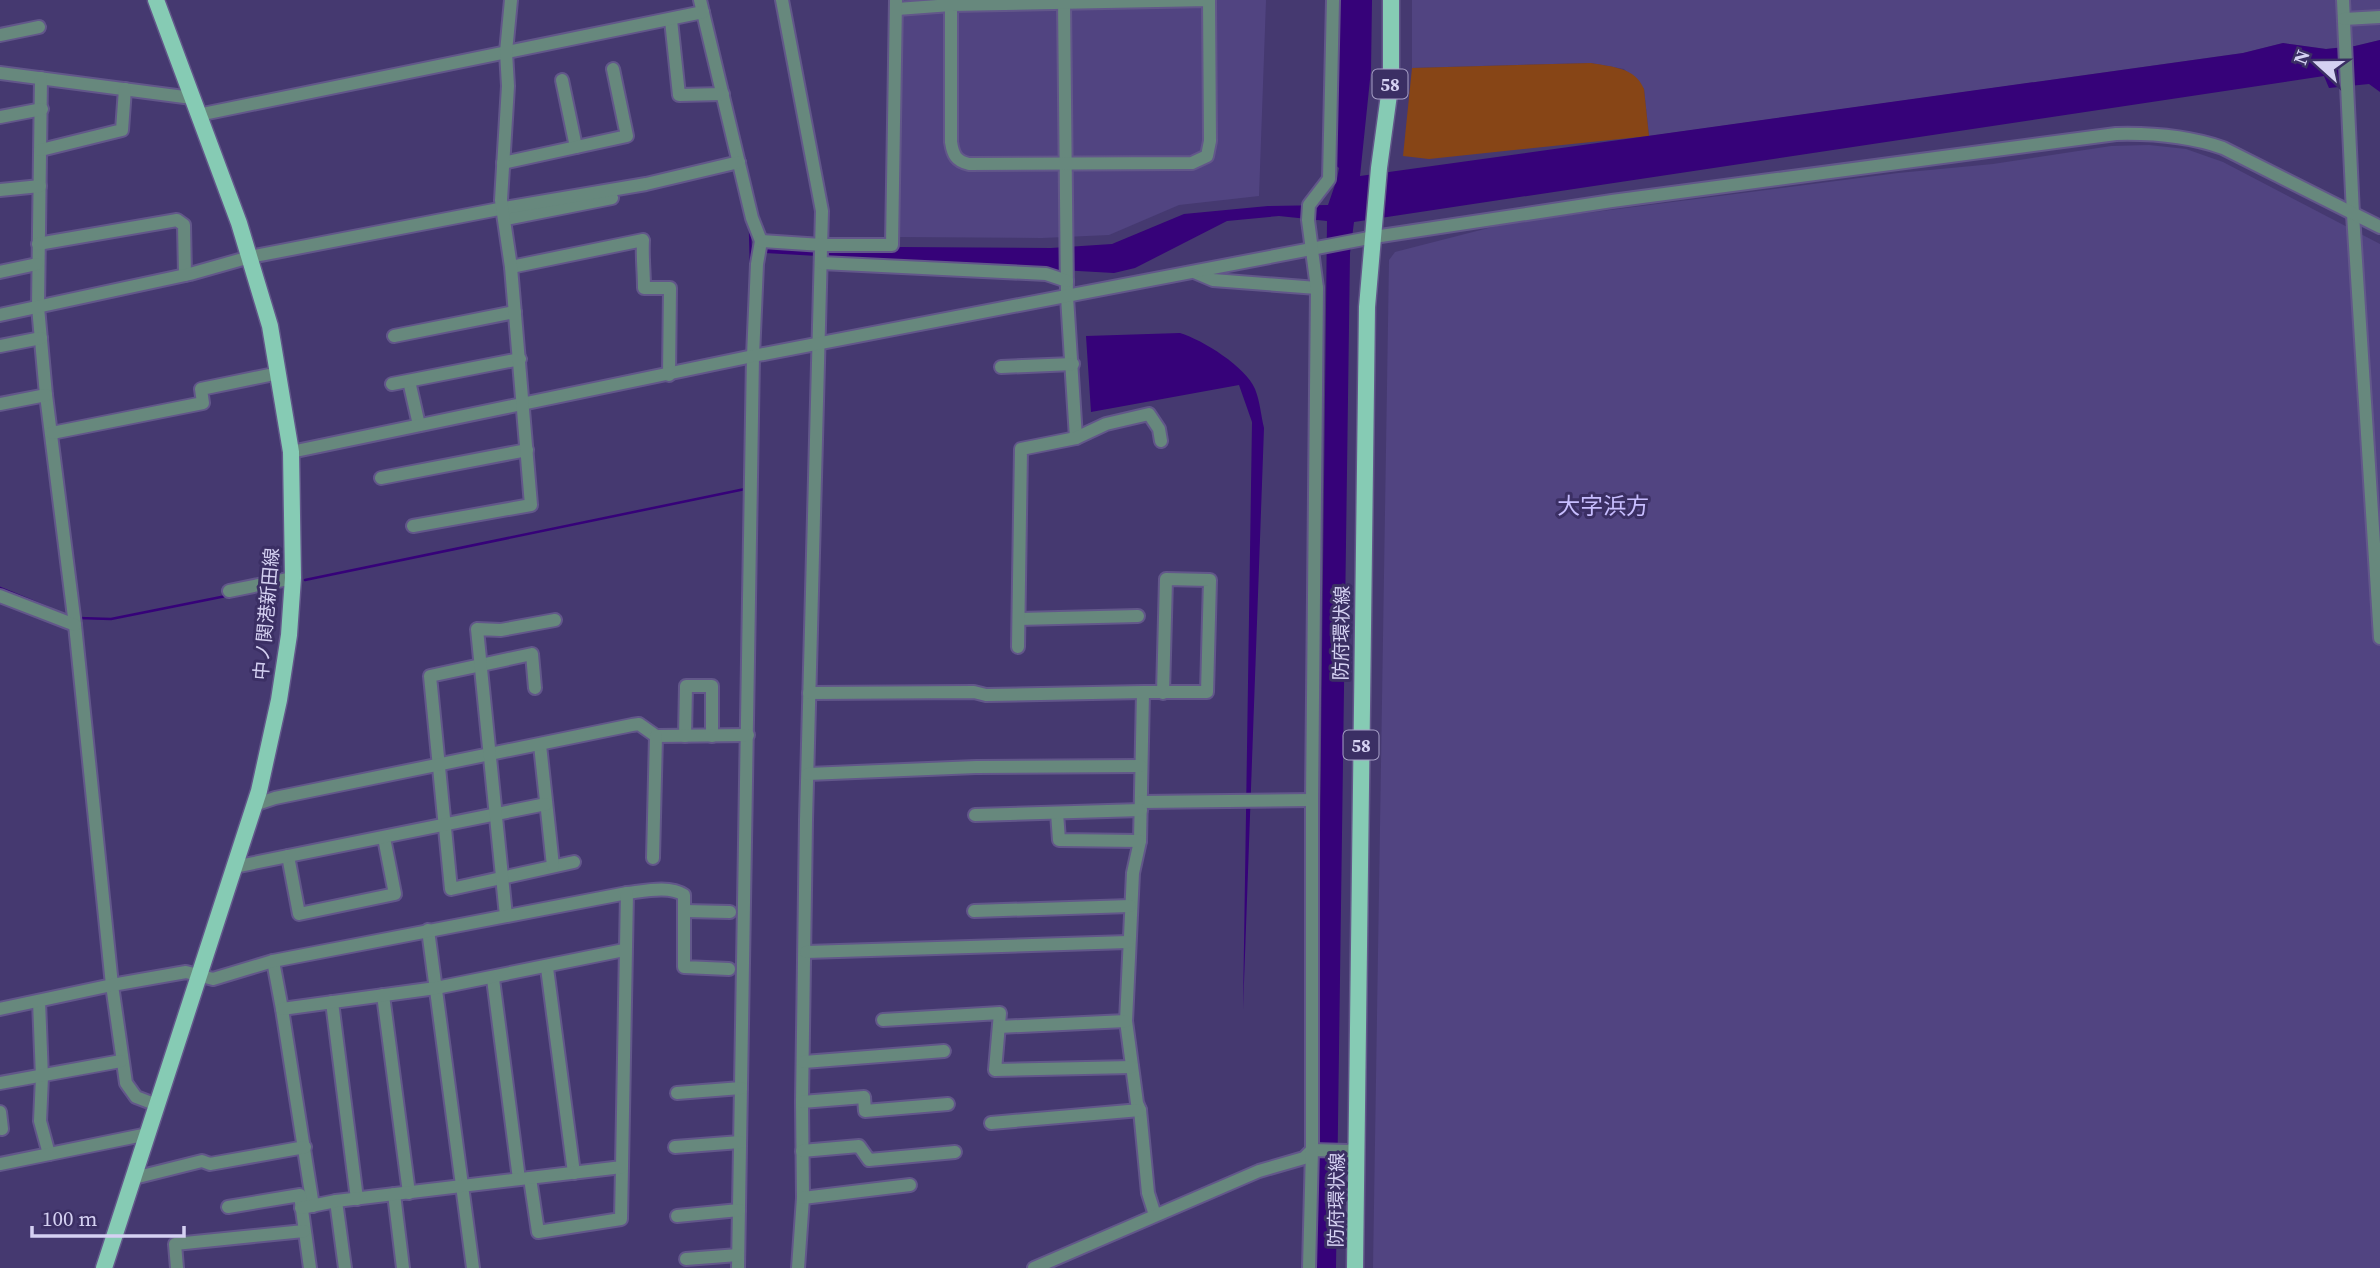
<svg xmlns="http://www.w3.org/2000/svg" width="2380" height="1268" font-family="'Source Serif 4','Noto Sans JP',serif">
  <rect width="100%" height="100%" fill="#453970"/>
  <g fill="#514481">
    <path d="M 896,0 L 1266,0 L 1259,196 L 1179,205 L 1109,235 L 1042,238 L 897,237 Z"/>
    <path d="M 1412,0 L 2380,0 L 2380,40 L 2355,46 L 2326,49 L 2283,43 L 2243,53 L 1649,136 L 1644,89 L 1624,69 L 1591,63 L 1412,68 Z"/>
    <path d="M 2149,145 L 2186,149 L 2223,162 L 2380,244 L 2380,1268 L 1373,1268 L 1389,260 L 1395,252 L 1508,223 L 1898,173 L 1993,164 L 2111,146 Z"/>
  </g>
  <path fill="#874516" d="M 1591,63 C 1612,67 1635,67 1644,89 L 1649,136 L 1429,159 L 1403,156 L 1412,68 Z"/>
  <g fill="#360279">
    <path d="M 1337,0 L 1372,0 L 1371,70 L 1360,176 L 2243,53 L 2283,43 L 2326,49 L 2355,46 L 2380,40 L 2380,92 L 2369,84 L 2329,88 L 2324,76 L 1354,222 L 1350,253 L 1336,1268 L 1315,1268 L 1327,221 L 1279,216 L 1227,221 L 1135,268 L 1114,273 L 765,253 L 764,243 L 897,247 L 1051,248 L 1112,244 L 1184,214 L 1268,206 L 1328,205 L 1337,179 L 1339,168 L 1333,163 Z"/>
    <path d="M 1180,333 C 1203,340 1246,367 1255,389 C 1260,401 1261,416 1264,428 L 1243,1010 L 1252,422 L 1239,385 L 1091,412 L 1086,336 Z"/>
  </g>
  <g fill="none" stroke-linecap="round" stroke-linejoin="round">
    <g stroke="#360279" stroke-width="2.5">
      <path d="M 750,229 L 751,264"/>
      <path d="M 305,580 L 745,489"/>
      <path d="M 0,588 L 49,608"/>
      <path d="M 78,618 L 111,619 L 226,596"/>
    </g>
    <g stroke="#62578a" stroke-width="16">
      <g id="minor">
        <path d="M 700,0 L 752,218 L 761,241 L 757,264 L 753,356 L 738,1268"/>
        <path d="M 782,0 L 822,211 L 806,820 L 802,1102 L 803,1198 L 798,1268"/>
        <path d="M 1064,0 L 1067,297 L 1076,438"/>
        <path d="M 2343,0 L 2353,214 L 2380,638"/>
        <path d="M 897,9 L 951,5 L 1209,0 L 1210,141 L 1207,156 L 1192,163 L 969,164 C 956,161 953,155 951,142 L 951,5"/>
        <path d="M 2344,19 L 2380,17"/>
        <path d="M 671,20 L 679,95 L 723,94"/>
        <path d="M 0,35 L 39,27"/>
        <path d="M 0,73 L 192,98"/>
        <path d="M 41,78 L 38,307 L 46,395 L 75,625 L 112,985 L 126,1083 L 136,1097 L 157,1105"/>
        <path d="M 562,80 L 576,147"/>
        <path d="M 198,115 L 703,12"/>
        <path d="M 0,117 L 42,109"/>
        <path d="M 41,150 L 122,130 L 125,89"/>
        <path d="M 503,163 L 627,136 L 613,69"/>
        <path d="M 0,190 L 40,186"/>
        <path d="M 506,219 L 612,198"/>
        <path d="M 761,241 L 822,245 L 892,245 L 896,0"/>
        <path d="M 38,244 L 177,220 L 184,225 L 185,275"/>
        <path d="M 821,263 L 1046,274 L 1067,281"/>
        <path d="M 511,267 L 643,240 C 642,257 644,271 644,288 L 670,288 L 669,375"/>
        <path d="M 0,272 L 37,264"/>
        <path d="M 1194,272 L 1213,280 L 1317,288"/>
        <path d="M 0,315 L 190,274 L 250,257 L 504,208 L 646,184 L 739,162"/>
        <path d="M 394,336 L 515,312"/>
        <path d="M 0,346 L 41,338"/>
        <path d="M 1001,367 L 1073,364"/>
        <path d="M 409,381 L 419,425"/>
        <path d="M 392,384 L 520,359"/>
        <path d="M 0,404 L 46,395"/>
        <path d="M 52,433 L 203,403 L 201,389 L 279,373"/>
        <path d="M 291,452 L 753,356 L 1374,237 L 1612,201 L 2116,134 C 2154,133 2188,136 2223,148 L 2380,227"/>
        <path d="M 381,478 L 527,450"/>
        <path d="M 413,526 L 531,505 L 511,267 L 501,200 L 508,86 L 506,52 L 511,0"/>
        <path d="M 229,591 L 293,578"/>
        <path d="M 0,596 L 75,625"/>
        <path d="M 1019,619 L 1138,616"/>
        <path d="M 1018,647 L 1021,449 L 1076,438 L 1106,424 L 1149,414 L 1159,429 L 1161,441"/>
        <path d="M 535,688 L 532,654 L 430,676 L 451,889 L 574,862"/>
        <path d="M 1143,692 L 1140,841 L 1133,873 L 1126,1021 L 1137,1103 L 1140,1110 L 1148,1193 L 1155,1215"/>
        <path d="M 809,693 L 974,692 L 986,695 L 1143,692 L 1207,692 L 1210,580 L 1166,579 L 1163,693"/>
        <path d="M 685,736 L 686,686 L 712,686 L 712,736"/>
        <path d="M 540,745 L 553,866"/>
        <path d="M 808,774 L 976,767 L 1141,766"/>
        <path d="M 1141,802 L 1312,800"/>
        <path d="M 254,805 L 275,798 L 632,725 L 639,724 L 656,736 L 748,735"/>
        <path d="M 1057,813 L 1059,840 L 1140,841"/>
        <path d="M 975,815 L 1141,810"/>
        <path d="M 288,856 L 299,914 L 395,894 L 384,838"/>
        <path d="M 653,858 L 656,736"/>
        <path d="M 234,867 L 546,804"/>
        <path d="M 685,911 L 730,912"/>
        <path d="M 974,911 L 1130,906"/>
        <path d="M 506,916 L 477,629 L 501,630 L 555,620"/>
        <path d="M 428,930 L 473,1268"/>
        <path d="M 806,952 L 1128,942"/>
        <path d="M 273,961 L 282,1009 L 313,1206"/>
        <path d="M 547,968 L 574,1173"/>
        <path d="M 493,979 L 519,1179"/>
        <path d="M 383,995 L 409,1193"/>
        <path d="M 39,1001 L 42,1077 L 40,1121 L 49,1154"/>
        <path d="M 332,1002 L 357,1199"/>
        <path d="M 0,1009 L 112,985 L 186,972 L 213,979 L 273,961 L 627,893 C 644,891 670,885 684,895 L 684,967 L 729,969"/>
        <path d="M 282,1009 L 436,988 L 624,950"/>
        <path d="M 883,1020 L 1000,1013 L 995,1070 L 1132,1067"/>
        <path d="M 999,1027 L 1126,1021"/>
        <path d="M 804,1062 L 944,1051"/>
        <path d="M 0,1083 L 121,1061"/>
        <path d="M 677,1093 L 741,1088"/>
        <path d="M 802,1102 L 864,1097 L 865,1111 L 948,1104"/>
        <path d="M 0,1112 L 2,1129"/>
        <path d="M 991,1123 L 1140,1110"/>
        <path d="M 675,1147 L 740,1142"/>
        <path d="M 802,1151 L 859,1146 L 869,1160 L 955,1152"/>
        <path d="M 0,1164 L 148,1134"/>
        <path d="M 134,1178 L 202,1161 L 210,1164 L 305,1147"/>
        <path d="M 530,1178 L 538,1232 L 621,1219 L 622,1167"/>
        <path d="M 394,1194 L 403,1268"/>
        <path d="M 803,1198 L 910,1185"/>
        <path d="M 336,1201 L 345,1268"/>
        <path d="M 228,1207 L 300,1195 L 310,1268"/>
        <path d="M 301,1208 L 336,1201 L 622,1167 L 627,893"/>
        <path d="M 677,1216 L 739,1210"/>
        <path d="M 686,1259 L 738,1255"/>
        <path d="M 177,1268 L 175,1244 L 304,1231"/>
        <path d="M 1034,1268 L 1259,1171 L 1304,1158 L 1312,1150 L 1348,1151 L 1357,1148"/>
        <path d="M 1309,1268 L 1312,1150 L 1312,800 L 1317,288 L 1308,220 L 1309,205 L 1329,179 L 1333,0"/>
      </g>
    </g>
    <g stroke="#62578a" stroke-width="19">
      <g id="major">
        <path d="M 104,1268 L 259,791 L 279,700 L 289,635 L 293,578 L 291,452 L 270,326 L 239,223 L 156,0"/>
        <path d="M 1355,1268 L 1367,307 L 1379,168 L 1391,80 L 1391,0"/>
      </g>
    </g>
    <use href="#minor" stroke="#67887d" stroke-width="12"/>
    <use href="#major" stroke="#86cbb4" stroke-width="16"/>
  </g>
  <g text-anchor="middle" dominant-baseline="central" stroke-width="6" stroke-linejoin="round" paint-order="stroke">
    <g fill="#3b2f64" stroke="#a7a0c7" stroke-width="2">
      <rect x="1372.5" y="69.5" width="35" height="29" rx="5"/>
      <rect x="1343.5" y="730.5" width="35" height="29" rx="5"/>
    </g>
    <g font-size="18" font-weight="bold" fill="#d5d1f2">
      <text x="1390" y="84">58</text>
      <text x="1361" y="745">58</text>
    </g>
    <g font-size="19" fill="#d5d1f2" stroke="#3b2f64">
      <text transform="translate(266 614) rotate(-85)">中ノ関港新田線</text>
      <text transform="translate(1341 633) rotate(-89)">防府環状線</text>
      <text transform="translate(1336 1200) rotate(-89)">防府環状線</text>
    </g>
    <g font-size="23" fill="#c7bdfe" stroke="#3b2f64">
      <text x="1603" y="506">大字浜方</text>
    </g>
  </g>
  <g transform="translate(2317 63) rotate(291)" stroke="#3b2f64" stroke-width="5" paint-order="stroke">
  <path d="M0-5L12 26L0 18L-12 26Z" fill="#d5d1f2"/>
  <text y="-10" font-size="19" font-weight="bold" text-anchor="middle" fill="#d5d1f2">N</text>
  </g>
  <path d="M32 1226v10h152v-10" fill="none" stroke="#d5d1f2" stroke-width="3.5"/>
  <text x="42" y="1226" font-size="21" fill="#d5d1f2" stroke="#3b2f64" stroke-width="5" paint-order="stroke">100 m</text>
</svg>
